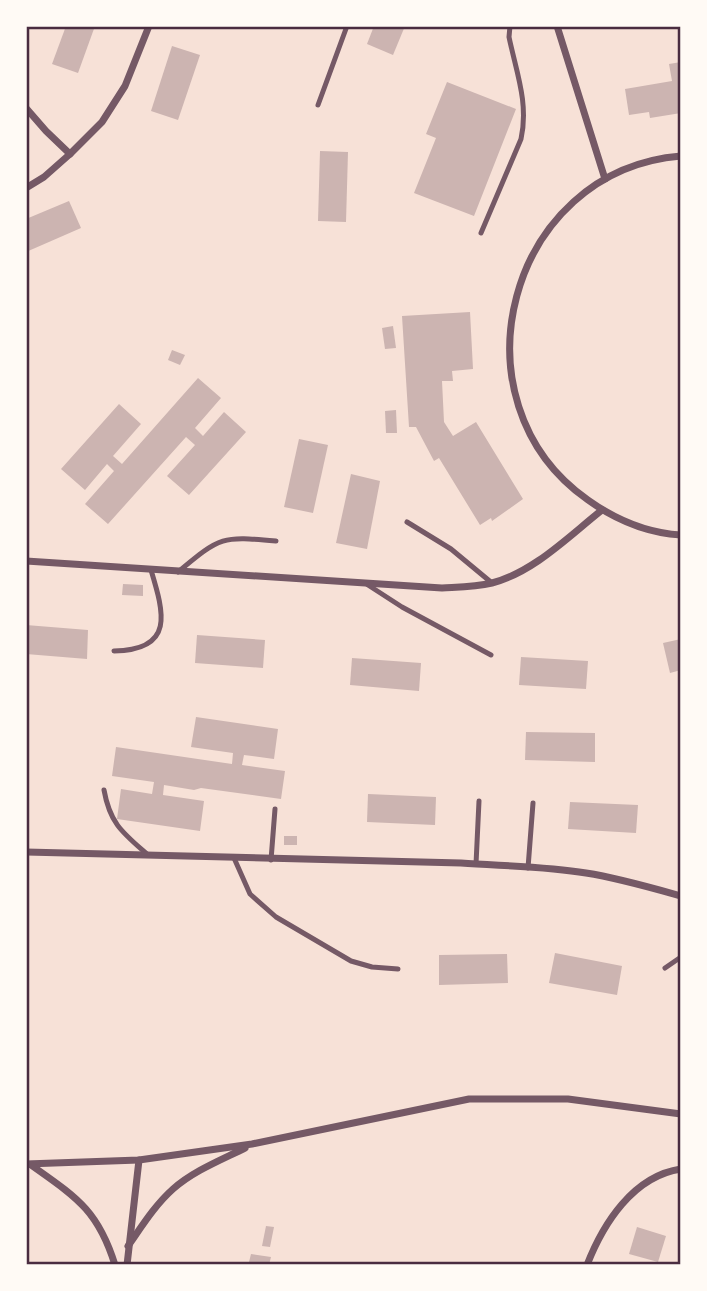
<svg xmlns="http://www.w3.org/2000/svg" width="707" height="1291" font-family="Lato,sans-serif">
  <rect width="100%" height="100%" fill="#f7e1d7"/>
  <g fill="#ccb4b1">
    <path d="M 66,26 L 95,26 L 78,73 L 52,64 Z"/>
    <path d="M 374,26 L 405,26 L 393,55 L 367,44 Z"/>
    <path d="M 172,46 L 200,55 L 178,120 L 151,111 Z"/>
    <path d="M 681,62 L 681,113 L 650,118 L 649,112 L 629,115 L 625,89 L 672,81 L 669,64 Z"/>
    <path d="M 447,82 L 516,109 L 474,216 L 414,193 L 436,138 L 426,134 Z"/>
    <path d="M 320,151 L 348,152 L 346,222 L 318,221 Z"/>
    <path d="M 69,201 L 81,228 L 26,252 L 26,219 Z"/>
    <path d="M 470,312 L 473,369 L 452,371 L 453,381 L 442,381 L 444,422 L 453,436 L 476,422 L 523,499 L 492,521 L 491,518 L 480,525 L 439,458 L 434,461 L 416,427 L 409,427 L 402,316 Z"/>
    <path d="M 393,326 L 396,348 L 385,349 L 382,328 Z"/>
    <path d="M 172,350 L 185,355 L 180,365 L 168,360 Z"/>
    <path d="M 198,378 L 221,398 L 195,428 L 203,436 L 224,412 L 246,432 L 189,495 L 167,476 L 195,445 L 186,437 L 108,524 L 85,504 L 114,471 L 107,464 L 85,490 L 61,469 L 119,404 L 141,424 L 113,456 L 122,464 Z"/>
    <path d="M 396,410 L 397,433 L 386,433 L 385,411 Z"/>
    <path d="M 299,439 L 328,445 L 313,513 L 284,507 Z"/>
    <path d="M 351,474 L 380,481 L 367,549 L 336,543 Z"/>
    <path d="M 123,584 L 143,585 L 143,596 L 122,595 Z"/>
    <path d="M 26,625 L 88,630 L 87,659 L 26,654 Z"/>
    <path d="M 197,635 L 265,640 L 263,668 L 195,663 Z"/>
    <path d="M 681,639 L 681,670 L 670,673 L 663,643 Z"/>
    <path d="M 521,657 L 588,661 L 586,689 L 519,685 Z"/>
    <path d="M 352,658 L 421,663 L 419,691 L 350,685 Z"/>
    <path d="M 196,717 L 278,729 L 274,759 L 244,755 L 242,765 L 285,771 L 281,799 L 201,788 L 194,790 L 164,785 L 163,795 L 204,801 L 200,831 L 117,819 L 121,789 L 152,794 L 154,782 L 112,776 L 116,747 L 232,764 L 233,753 L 191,747 Z"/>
    <path d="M 526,732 L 595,733 L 595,762 L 525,760 Z"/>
    <path d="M 368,794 L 436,797 L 435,825 L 367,822 Z"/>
    <path d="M 570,802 L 638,805 L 636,833 L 568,829 Z"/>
    <rect x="284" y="836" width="13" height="9"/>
    <path d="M 555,953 L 622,966 L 617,995 L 549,983 Z"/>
    <path d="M 507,954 L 508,983 L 439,985 L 439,955 Z"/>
    <path d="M 266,1226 L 274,1227 L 270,1247 L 262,1246 Z"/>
    <path d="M 637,1227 L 666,1236 L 658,1262 L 629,1254 Z"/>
    <path d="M 251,1254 L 271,1257 L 269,1265 L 249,1262 Z"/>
  </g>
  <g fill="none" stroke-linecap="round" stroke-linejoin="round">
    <g stroke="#755966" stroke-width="5">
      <path d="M 318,105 L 347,26"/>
      <path d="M 481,233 L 521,139 C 529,103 516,71 509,37 L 510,26"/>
      <path d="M 407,522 L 451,549 L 492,583"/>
      <path d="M 178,572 C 221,536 222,536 276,541"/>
      <path d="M 368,585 L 402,607 L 491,655"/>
      <path d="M 114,651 C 175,650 164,613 151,570"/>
      <path d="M 104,790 C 110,824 123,833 148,855"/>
      <path d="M 234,858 L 250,894 L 276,917 L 351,961 L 372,967 L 398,969"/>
      <path d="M 271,860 L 275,809"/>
      <path d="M 476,864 L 479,801"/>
      <path d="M 528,868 L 533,803"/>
      <path d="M 665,968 L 681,957"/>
    </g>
    <g stroke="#755966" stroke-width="7">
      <path d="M 557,26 L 605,179"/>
      <path d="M 26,108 L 46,131 L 70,154 L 44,177 L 26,188"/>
      <path d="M 70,154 L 102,122 L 125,86 L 149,26"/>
      <path d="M 681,156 C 508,170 447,401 588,500 C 616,520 647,533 681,535"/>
      <path d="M 26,561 L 442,588 C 459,587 475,587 492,583 C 534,572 569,536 602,510"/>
      <path d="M 26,852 L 461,863 C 502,866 545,866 586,873 C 618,878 649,887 681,896"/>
      <path d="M 26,1164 L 139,1160 L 252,1144 L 469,1099 L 568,1099 L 681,1114"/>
      <path d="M 31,1165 C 76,1197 98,1210 115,1265"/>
      <path d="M 128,1246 C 142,1226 155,1205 173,1189 C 193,1171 221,1160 245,1148"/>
      <path d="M 127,1265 L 139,1160"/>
      <path d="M 587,1265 C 603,1224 633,1176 681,1169"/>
    </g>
  </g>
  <rect width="707" height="1291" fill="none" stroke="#fffaf5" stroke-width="56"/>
  <rect x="28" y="28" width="651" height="1235" fill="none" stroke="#4a2c40" stroke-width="2.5"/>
</svg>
